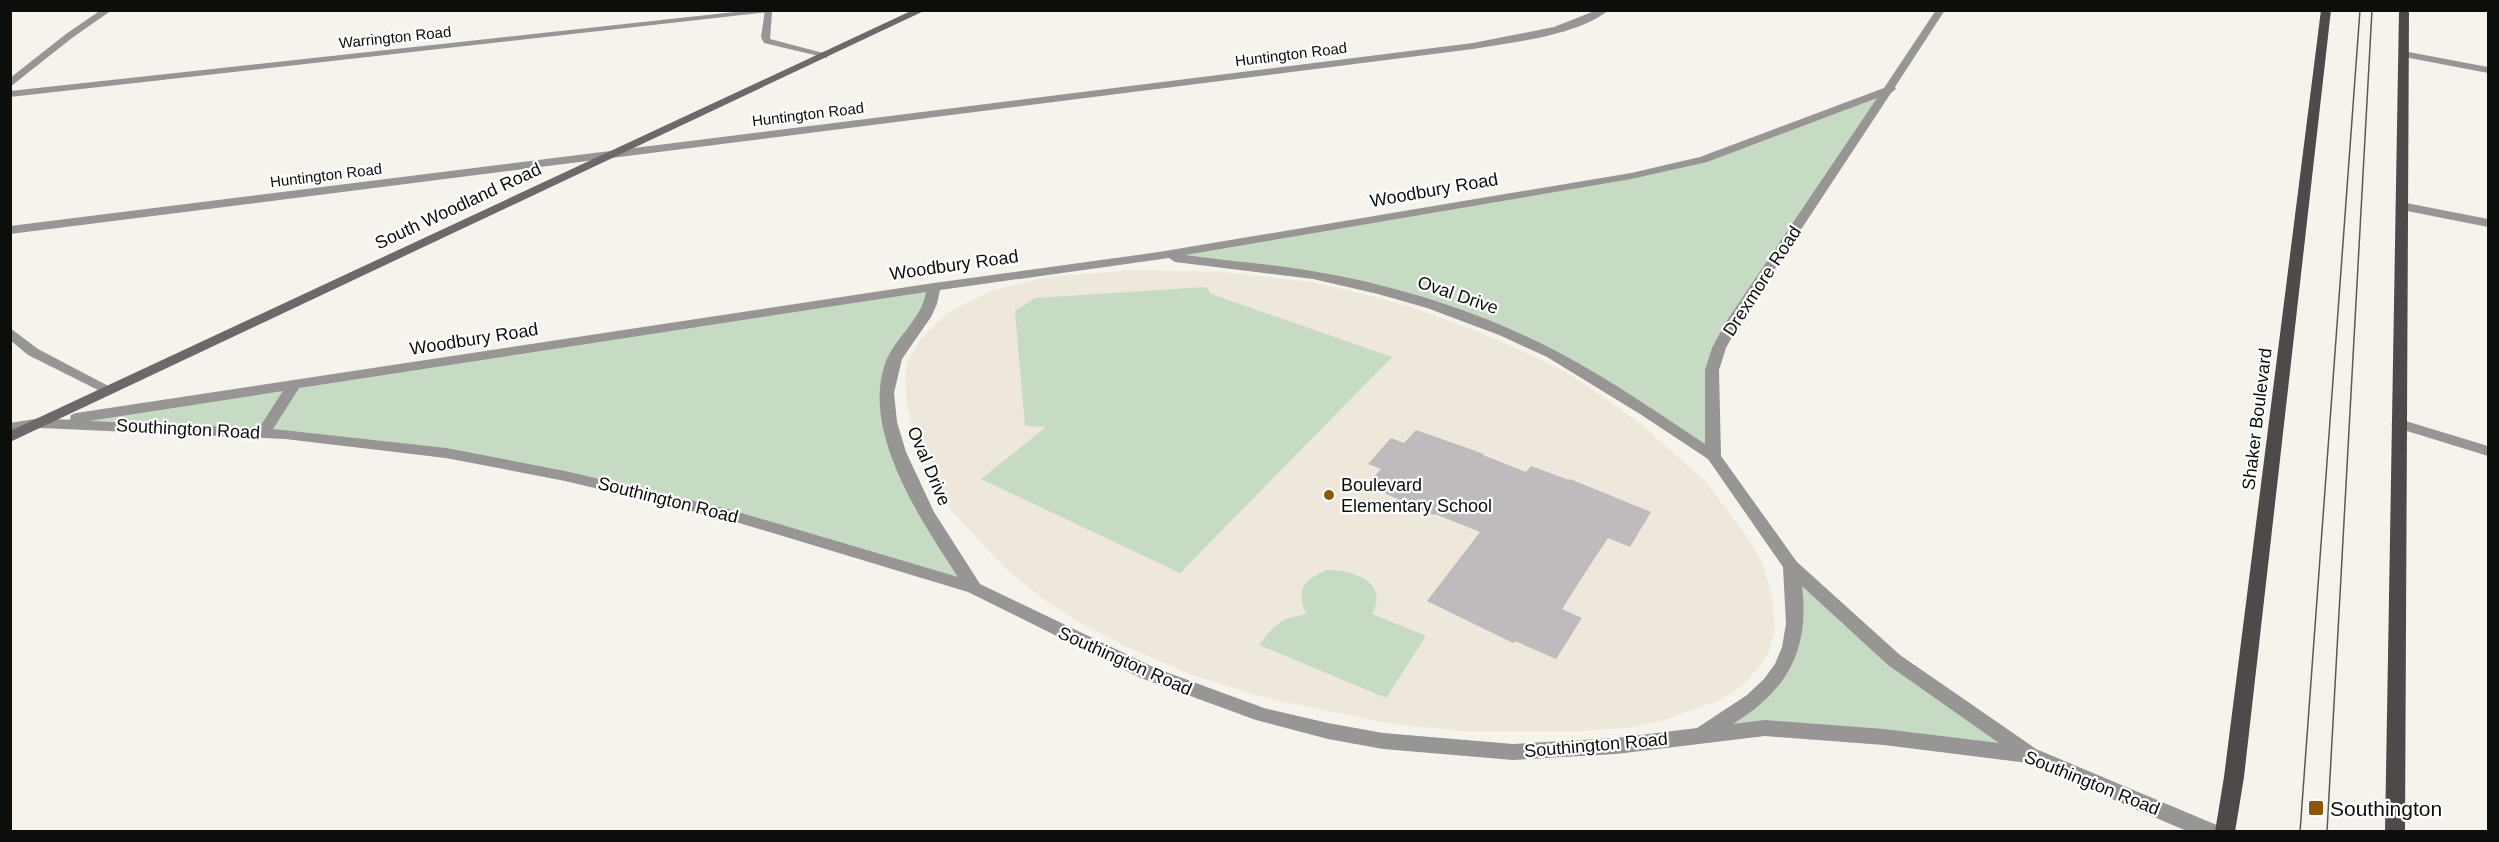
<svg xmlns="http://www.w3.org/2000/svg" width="2499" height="842" font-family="Arial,sans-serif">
  <rect width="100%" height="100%" fill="#f5f3ec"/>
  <path fill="#ede8db" d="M 1136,270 L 1222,272 L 1311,282 L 1363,294 L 1411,307 L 1484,334 L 1540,359 L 1576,378 L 1641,424 L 1705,481 L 1746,535 L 1762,563 L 1772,597 L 1775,629 L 1770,649 L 1760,666 L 1743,685 L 1720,700 L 1661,721 L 1626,728 L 1580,731 L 1462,731 L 1392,724 L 1266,698 L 1192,675 L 1127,647 L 1082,624 L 1044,600 L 1007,570 L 950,509 L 930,474 L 915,442 L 907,403 L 905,380 L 907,363 L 920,340 L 936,323 L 954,309 L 994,290 L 1047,277 Z"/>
  <g fill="#c6dac4">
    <path d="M 1891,89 L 1719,348 L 1713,456 L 1570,365 L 1476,320 L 1332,279 L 1159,256 L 1631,176 L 1703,160 Z"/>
    <path d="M 934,287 L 891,368 L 894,440 L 974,588 L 728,514 L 565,476 L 282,434 L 41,423 L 293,387 Z"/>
    <path d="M 1206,287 L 1211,294 L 1392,357 L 1180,573 L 981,479 L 1046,427 L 1025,426 L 1015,311 L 1035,298 Z"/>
    <path d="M 1791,566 L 1894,660 L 2030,755 L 1884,737 L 1700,734 L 1735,714 L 1793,648 Z"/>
    <path d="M 1327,570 C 1353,570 1390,582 1372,614 L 1426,636 L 1386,698 L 1259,645 C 1275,624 1280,619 1306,614 C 1295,589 1305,579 1327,570 Z"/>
  </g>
  <path fill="#bfbabe" d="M 1416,430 L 1484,454 L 1483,455 L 1526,472 L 1531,466 L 1569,480 L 1570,479 L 1651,512 L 1630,547 L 1608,538 L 1585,573 L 1562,609 L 1582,618 L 1556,659 L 1515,641 L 1513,643 L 1427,601 L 1480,532 L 1435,514 L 1434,515 L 1366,485 L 1381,469 L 1368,464 L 1391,438 L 1404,443 Z"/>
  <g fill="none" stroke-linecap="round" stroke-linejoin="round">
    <path fill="#989595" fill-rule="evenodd" d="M 765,10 L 772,12 L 770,39 L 827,54 L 827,58 L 764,43 L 761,37 Z"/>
    <g fill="#989595" fill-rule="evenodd">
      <path d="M 101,10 L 112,10 L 72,38 L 10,87 L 10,78 L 66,34 Z"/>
      <path d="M 753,10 L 787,10 L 10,97 L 10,91 Z"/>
      <path d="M 1597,10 L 1609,10 C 1576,36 1514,42 1473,49 L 10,234 L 10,226 L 1473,43 L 1554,27 Z"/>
      <path d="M 1936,10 L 1945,10 L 1895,87 L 1896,89 L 1891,93 L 1740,322 L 1726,348 L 1719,370 L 1721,456 L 1797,562 L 1900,655 L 2036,749 L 2219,826 L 2222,832 L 2189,832 L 2028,763 L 1884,745 L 1765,736 L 1616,754 L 1513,760 L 1383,749 L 1328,739 L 1256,720 L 1141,678 L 968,592 L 726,519 L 565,481 L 446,458 L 285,439 L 41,428 L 10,433 L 10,423 L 41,418 L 70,420 L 71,415 L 76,413 L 934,283 L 1159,252 L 1631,173 L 1700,157 L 1884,88 ZM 1877,98 L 1726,322 L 1712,348 L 1705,370 L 1705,444 C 1657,412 1609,379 1558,352 C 1482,312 1396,285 1312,271 C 1270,264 1227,261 1185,255 L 1631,179 L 1707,162 ZM 1169,258 L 1175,262 L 1313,279 L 1378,294 L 1427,308 L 1499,335 L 1547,357 L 1640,414 L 1708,459 L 1783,567 L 1786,624 L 1782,647 L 1775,664 L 1764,679 L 1747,695 L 1697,728 L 1616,738 L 1513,744 L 1383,733 L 1328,723 L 1264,708 L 1155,668 L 980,584 L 934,512 L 906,452 L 897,422 L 894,393 L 902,359 L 931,317 L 937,304 L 940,290 ZM 926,292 C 921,322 892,339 884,367 C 863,435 922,522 958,577 L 728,509 L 565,471 L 446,448 L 273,429 L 299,388 ZM 283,391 L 259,428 L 89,421 ZM 1802,586 L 1888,665 L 1999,743 L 1884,729 L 1765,720 L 1733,724 C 1787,691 1810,650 1802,586 Z"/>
      <path d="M 2403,51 L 2488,67 L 2488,73 L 2399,56 L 2399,52 Z"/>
      <path d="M 2401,202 L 2488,219 L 2488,227 L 2397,209 L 2395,206 Z"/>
      <path d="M 10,328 L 38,349 L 116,390 L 109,394 L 104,393 L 28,355 L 10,340 Z"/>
      <path d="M 2399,419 L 2488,446 L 2488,456 L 2394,427 L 2391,424 Z"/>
    </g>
    <path fill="#6d6869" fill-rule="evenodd" d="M 913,10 L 926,10 L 10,442 L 10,431 Z"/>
    <g fill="#4f4a4a" fill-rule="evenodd">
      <path d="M 2321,10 L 2331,10 L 2244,777 L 2235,832 L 2215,832 L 2224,777 Z"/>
      <path d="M 2399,10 L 2409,10 L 2405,832 L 2385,832 Z"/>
    </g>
    <g stroke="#5b5a57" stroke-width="1.5">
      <path d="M 2300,832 L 2360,10"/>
      <path d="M 2327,832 L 2372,10"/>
    </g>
  </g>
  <g fill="#8d5709" stroke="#fff" stroke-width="2">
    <circle cx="1329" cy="495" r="6"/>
    <rect x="2308" y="800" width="16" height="16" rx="3"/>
  </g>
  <g text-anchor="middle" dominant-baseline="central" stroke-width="4.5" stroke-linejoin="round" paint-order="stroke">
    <g font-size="15" fill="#0d0d0b" stroke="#fff">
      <text transform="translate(395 37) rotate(-6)">Warrington Road</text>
      <text transform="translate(1291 54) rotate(-7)">Huntington Road</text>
      <text transform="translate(808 114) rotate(-7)">Huntington Road</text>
      <text transform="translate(326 175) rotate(-7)">Huntington Road</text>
    </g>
    <g font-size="18" fill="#0d0d0b" stroke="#fff">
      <text transform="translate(1434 190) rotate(-10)">Woodbury Road</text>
      <text transform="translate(458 206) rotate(-25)">South Woodland Road</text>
      <text transform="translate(954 265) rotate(-8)">Woodbury Road</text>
      <text transform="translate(1762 281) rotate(-57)">Drexmore Road</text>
      <text transform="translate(1458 295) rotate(19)">Oval Drive</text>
      <text transform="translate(474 339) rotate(-9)">Woodbury Road</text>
      <text transform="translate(2257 419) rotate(-83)">Shaker Boulevard</text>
      <text transform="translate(188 429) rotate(3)">Southington Road</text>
      <text transform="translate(929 466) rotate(67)">Oval Drive</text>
      <text transform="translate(668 500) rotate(14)">Southington Road</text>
      <text transform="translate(1125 661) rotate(24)">Southington Road</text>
      <text transform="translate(1596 745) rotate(-5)">Southington Road</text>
      <text transform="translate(2092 783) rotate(22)">Southington Road</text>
    </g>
    <g font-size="18" fill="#0d0d0b" stroke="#fff" text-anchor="start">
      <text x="1341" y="485">Boulevard<tspan x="1341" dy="21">Elementary School</tspan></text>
    </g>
    <g font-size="21" fill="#0d0d0b" stroke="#fff" text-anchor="start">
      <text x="2330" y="808">Southington</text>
    </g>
  </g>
  <rect width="2499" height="842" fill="none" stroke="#0d0d0b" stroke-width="24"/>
</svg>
